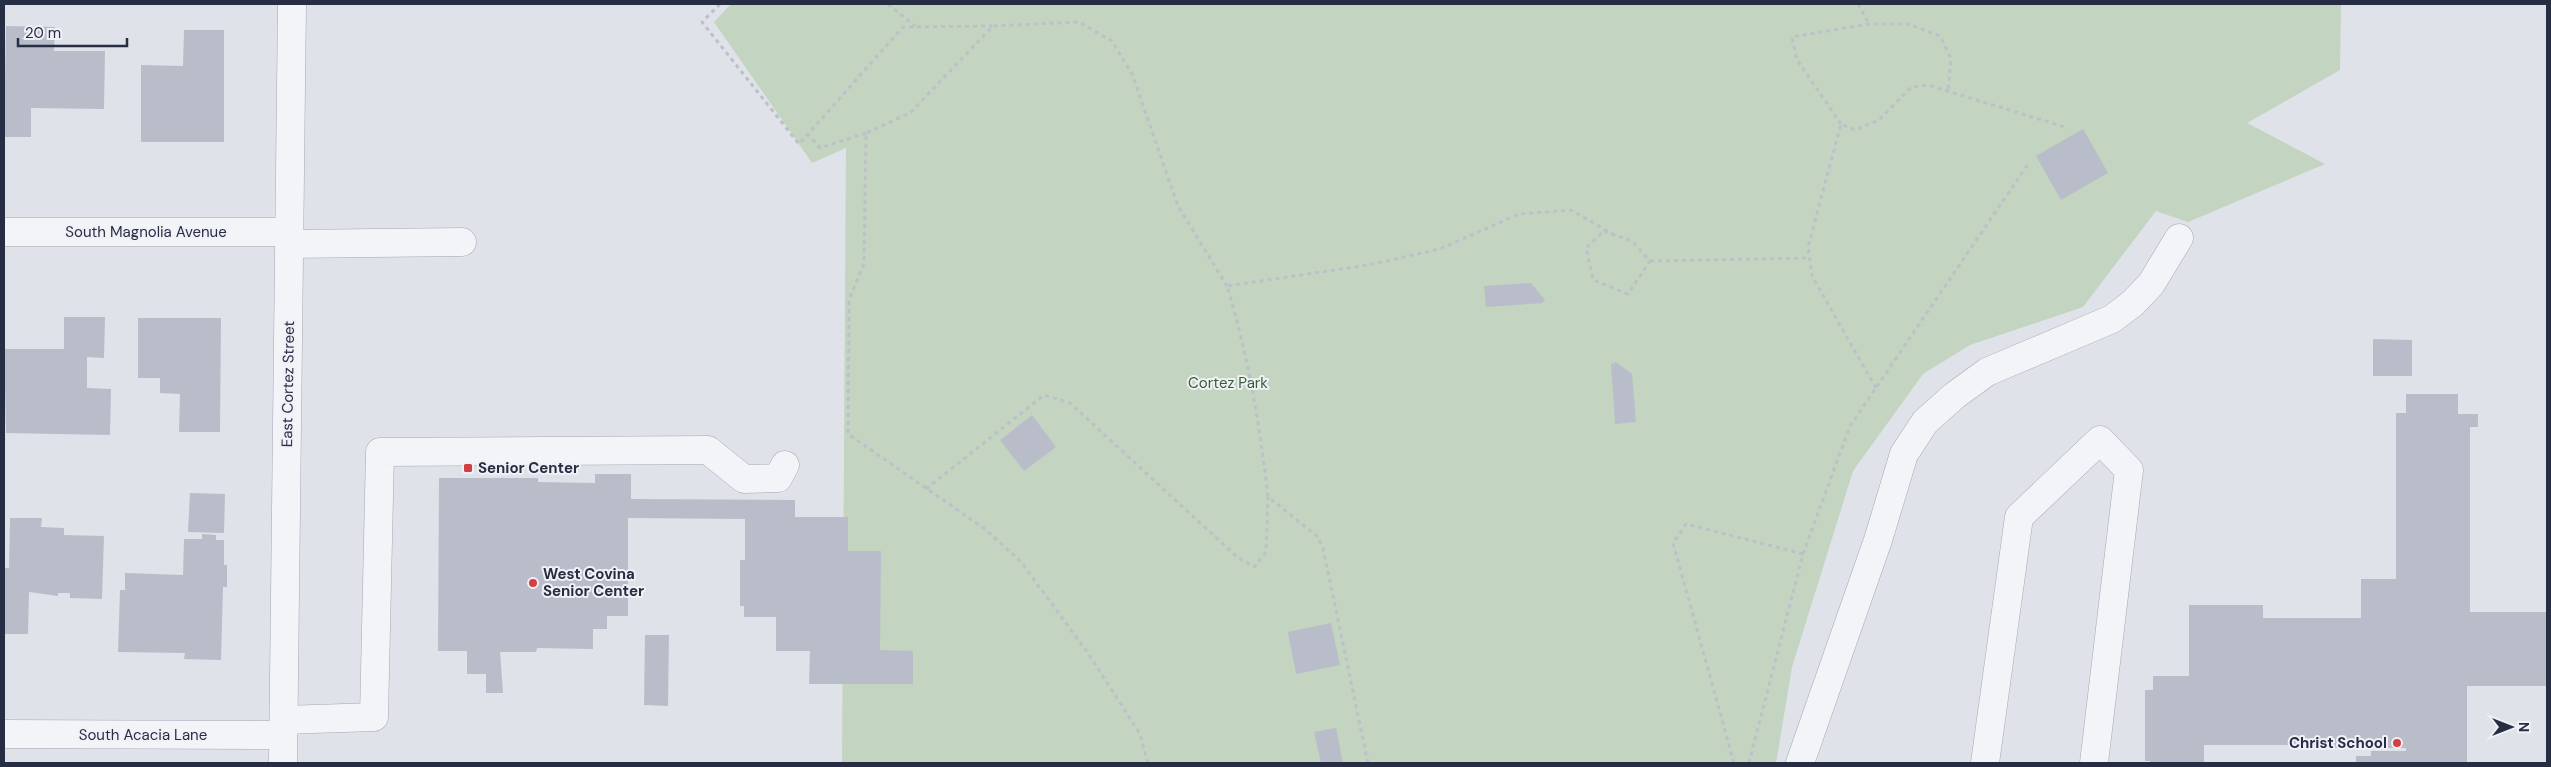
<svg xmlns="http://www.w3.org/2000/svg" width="2551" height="767" font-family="'DM Sans',sans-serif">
  <rect width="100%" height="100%" fill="#dfe2e9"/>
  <path fill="#c3d4c0" d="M 731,4 L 2341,4 L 2340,70 L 2247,123 L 2325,164 L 2188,222 L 2156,211 L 2083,307 L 1970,345 L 1923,374 L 1853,471 L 1792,667 L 1776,763 L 842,763 L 846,148 L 812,163 L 714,22 Z"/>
  <g fill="#b9bdca">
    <path d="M 6,26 L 55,27 L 54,51 L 105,51 L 104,109 L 31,108 L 31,137 L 4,137 Z"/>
    <path d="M 184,30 L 224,30 L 224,142 L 141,142 L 141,65 L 183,66 Z"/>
    <path d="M 2083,129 L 2108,173 L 2061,200 L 2036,156 Z"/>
    <path d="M 1531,283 L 1545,300 L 1542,303 L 1486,307 L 1484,286 Z"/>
    <path d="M 64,317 L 105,317 L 104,358 L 87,357 L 87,388 L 111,389 L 110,435 L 6,433 L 4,349 L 64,349 Z"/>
    <path d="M 138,318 L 221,318 L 220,432 L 179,432 L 180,394 L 160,393 L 160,378 L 138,378 Z"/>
    <path d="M 2373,339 L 2412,340 L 2412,376 L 2373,376 Z"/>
    <path d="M 1616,362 L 1632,374 L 1636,422 L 1615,424 L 1611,364 Z"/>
    <path d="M 2406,394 L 2458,394 L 2458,414 L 2478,414 L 2478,427 L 2470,427 L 2470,612 L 2547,612 L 2547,686 L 2467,686 L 2467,763 L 2356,763 L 2356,756 L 2371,756 L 2371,751 L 2406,751 L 2406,748 L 2292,748 L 2292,745 L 2204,745 L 2204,763 L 2150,763 L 2150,761 L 2145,761 L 2145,690 L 2153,690 L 2153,676 L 2189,676 L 2189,605 L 2263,605 L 2263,618 L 2361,618 L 2361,579 L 2396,579 L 2396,413 L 2406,413 Z"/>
    <path d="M 1032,415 L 1056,447 L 1024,471 L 1000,440 Z"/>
    <path d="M 595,474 L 631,474 L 631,499 L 795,500 L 795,517 L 848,517 L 848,551 L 881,551 L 880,650 L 913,651 L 913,684 L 809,684 L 810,651 L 776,651 L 776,617 L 744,617 L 744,606 L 740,606 L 740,560 L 745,560 L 745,519 L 628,518 L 628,616 L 607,616 L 607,629 L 593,629 L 593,649 L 537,648 L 536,652 L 500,652 L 503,693 L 486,693 L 486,674 L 467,674 L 467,651 L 438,651 L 439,478 L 538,478 L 538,482 L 595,483 Z"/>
    <path d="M 190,493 L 225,494 L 224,533 L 188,532 Z"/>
    <path d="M 10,518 L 42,518 L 41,527 L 64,528 L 64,535 L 104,536 L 102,599 L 70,598 L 70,593 L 58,593 L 58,596 L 29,592 L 28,634 L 4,634 L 4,568 L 9,568 Z"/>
    <path d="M 202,534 L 216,535 L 216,540 L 224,540 L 224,565 L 227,565 L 227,587 L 223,587 L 221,660 L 184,659 L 185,653 L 118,652 L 120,590 L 125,590 L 125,573 L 183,575 L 184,539 L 202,539 Z"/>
    <path d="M 1331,623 L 1340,665 L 1296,674 L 1288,632 Z"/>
    <path d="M 645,635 L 669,635 L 668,706 L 644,705 Z"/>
    <path d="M 1336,728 L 1343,763 L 1321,763 L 1314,732 Z"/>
  </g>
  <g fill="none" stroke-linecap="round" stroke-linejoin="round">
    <g stroke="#a4a8b4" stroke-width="29">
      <g id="minor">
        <path d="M 4,232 L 289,232"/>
        <path d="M 289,244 L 462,242"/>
        <path d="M 284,720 L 374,717 L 380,452 L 708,450 L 744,479 L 778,478 L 785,465"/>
        <path d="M 4,734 L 283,735"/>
        <path d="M 283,763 L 292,4"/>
        <path d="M 1800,763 L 1878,540 L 1904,454 L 1925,422 L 1954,396 L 1987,372 L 2112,319 L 2133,303 L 2151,284 L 2179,238"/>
        <path d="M 1985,763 L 2019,517 L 2100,440 L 2129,470 L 2094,763"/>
      </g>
    </g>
    <g stroke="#bdc0c8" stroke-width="3" stroke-dasharray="4 4" stroke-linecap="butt">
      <path d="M 720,4 L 702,22 L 799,144 L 808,134"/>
      <path d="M 888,4 L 915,26"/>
      <path d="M 1858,4 L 1869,24"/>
      <path d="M 1841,124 L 1797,60 L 1792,37 L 1869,24 L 1908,24 L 1940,36 L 1951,59 L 1948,91"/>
      <path d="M 866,133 L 820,148 L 808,134 L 903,27 L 992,26"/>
      <path d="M 1604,231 L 1632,241 L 1650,261 L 1628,294 L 1593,280 L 1586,248 Z"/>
      <path d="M 1650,261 L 1809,258"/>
      <path d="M 1876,388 L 1812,276 L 1808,247 L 1841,124 L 1855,130 L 1879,120 L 1911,87 L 1928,85 L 2068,128"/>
      <path d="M 926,489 L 1044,395 L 1070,403 L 1237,557 L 1254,567 L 1266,552 L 1268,497"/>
      <path d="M 1803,554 L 1850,426 L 2028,164"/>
      <path d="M 1148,763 L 1140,734 L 1088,653 L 1021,562 L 985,529 L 848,434 L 849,300 L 864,263 L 866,133 L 910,113 L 993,26 L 1079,22 L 1112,41 L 1132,74 L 1178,206 L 1227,286"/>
      <path d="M 1368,763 L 1323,548 L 1317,536 L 1268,497 C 1260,425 1248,355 1227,286 L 1368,265 L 1440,249 L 1519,214 L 1571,210 L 1616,236"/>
      <path d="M 1734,763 L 1673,543 L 1686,524 L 1803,554 L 1749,763"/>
    </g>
    <use href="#minor" stroke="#f2f4f7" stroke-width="28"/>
  </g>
  <g fill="#d63d41" stroke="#eff1f7" stroke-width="2">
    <rect x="463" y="463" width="10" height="10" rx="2.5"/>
    <circle cx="533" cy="583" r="5"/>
    <circle cx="2397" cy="743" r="5"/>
  </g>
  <g text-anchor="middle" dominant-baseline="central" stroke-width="4" stroke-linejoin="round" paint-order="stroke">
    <g font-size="15" fill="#272d42" stroke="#eff1f7">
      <text x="146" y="232">South Magnolia Avenue</text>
      <text transform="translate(288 384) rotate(-89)">East Cortez Street</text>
      <text x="143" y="735">South Acacia Lane</text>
    </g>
    <g font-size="15" fill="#365e34" stroke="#eff1f7">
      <text x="1228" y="383">Cortez Park</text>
    </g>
    <g font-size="15" font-weight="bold" fill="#272d42" stroke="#eff1f7" text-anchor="start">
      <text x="478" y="468">Senior Center</text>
      <text x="543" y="574">West Covina<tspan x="543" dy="17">Senior Center</tspan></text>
      <text x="2387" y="743" text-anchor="end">Christ School</text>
    </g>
  </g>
  <rect width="2551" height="767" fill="none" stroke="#272d42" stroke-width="10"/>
  <g transform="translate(2511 727) rotate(90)" stroke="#eff1f7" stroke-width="4" paint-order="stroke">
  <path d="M0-4L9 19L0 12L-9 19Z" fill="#272d42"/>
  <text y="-8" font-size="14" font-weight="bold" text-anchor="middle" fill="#272d42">N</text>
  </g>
  <path d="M18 38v8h109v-8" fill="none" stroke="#272d42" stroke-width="2.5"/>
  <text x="25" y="38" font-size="15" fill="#272d42" stroke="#eff1f7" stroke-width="4" paint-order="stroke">20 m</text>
</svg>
